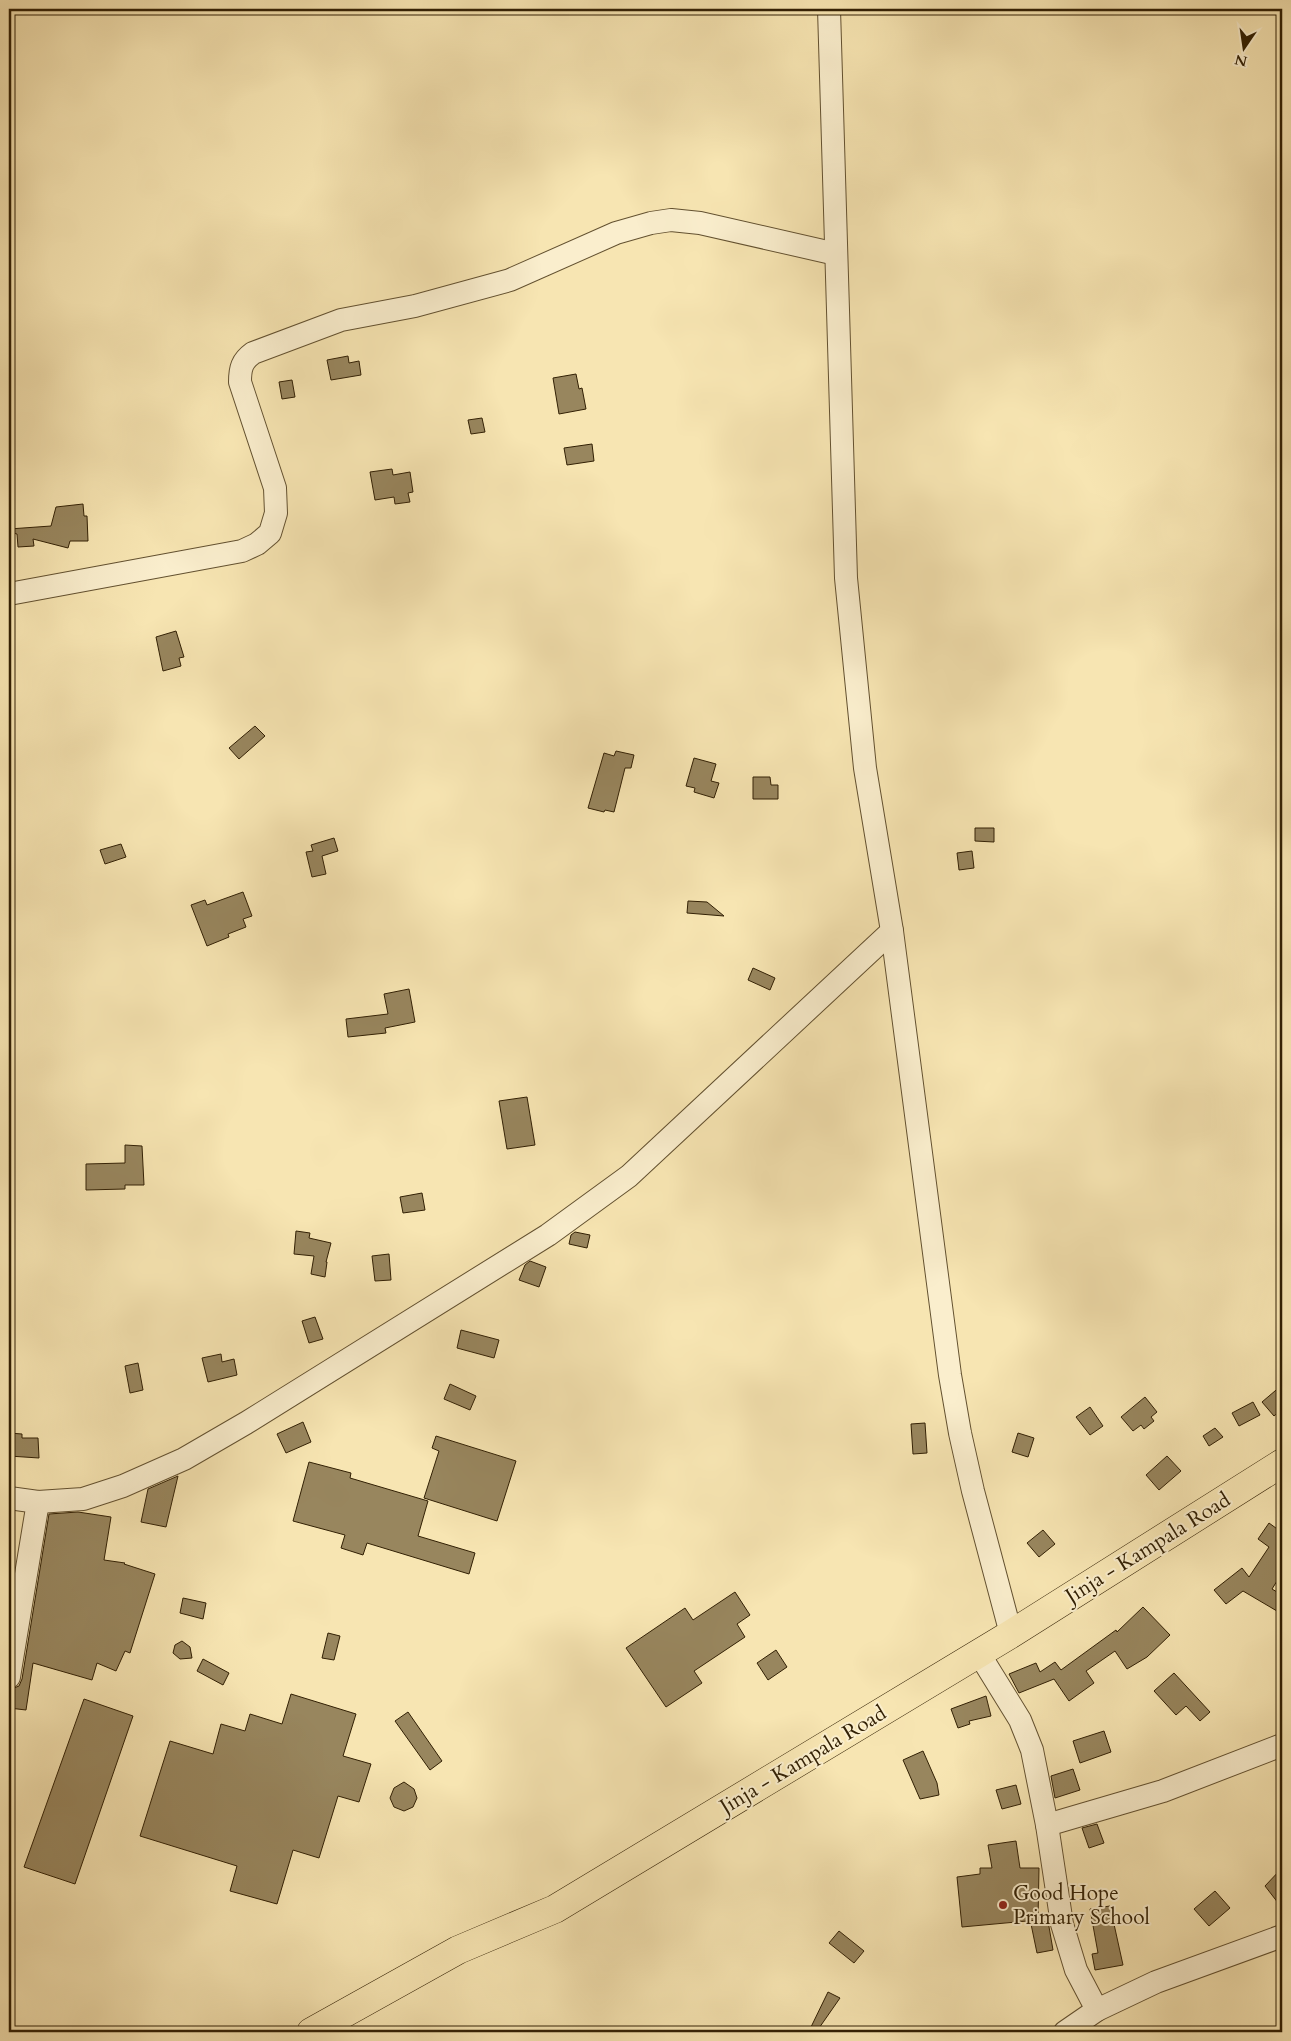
<svg xmlns="http://www.w3.org/2000/svg" width="1291" height="2041" font-family="Cardo,serif">
  <rect width="100%" height="100%" fill="#f7e5b2"/>
  <filter id="stains"><feTurbulence type="fractalNoise" baseFrequency=".004" numOctaves="4"/><feColorMatrix values="0 0 0 0 .2 0 0 0 0 .09 0 0 0 0 .02 0 0 0 .5 -.17"/></filter>
  <radialGradient id="worn" r=".72"><stop offset=".6" stop-color="#630" stop-opacity="0"/><stop offset="1" stop-color="#630" stop-opacity=".3"/></radialGradient>
  <g fill="#98865e" stroke="#322004">
    <path d="M 348,356 L 349,363 L 359,361 L 361,375 L 331,380 L 327,360 Z"/>
    <path d="M 576,374 L 579,389 L 582,388 L 586,409 L 559,414 L 553,378 Z"/>
    <path d="M 292,380 L 295,397 L 282,399 L 279,382 Z"/>
    <path d="M 482,418 L 485,432 L 471,434 L 468,420 Z"/>
    <path d="M 592,444 L 594,461 L 567,465 L 564,448 Z"/>
    <path d="M 392,469 L 393,475 L 410,472 L 413,492 L 408,493 L 410,502 L 395,504 L 394,497 L 375,500 L 370,472 Z"/>
    <path d="M 83,504 L 84,516 L 87,516 L 88,541 L 70,541 L 68,548 L 33,539 L 34,546 L 18,547 L 17,534 L 9,532 L 9,529 L 51,526 L 56,507 Z"/>
    <path d="M 176,631 L 184,657 L 179,658 L 181,666 L 163,671 L 156,637 Z"/>
    <path d="M 255,726 L 265,736 L 239,759 L 229,748 Z"/>
    <path d="M 616,751 L 634,755 L 631,768 L 625,768 L 614,812 L 605,810 L 604,812 L 588,808 L 604,753 L 614,756 Z"/>
    <path d="M 694,758 L 716,764 L 711,781 L 719,783 L 714,798 L 694,792 L 695,788 L 686,786 Z"/>
    <path d="M 753,777 L 770,777 L 771,785 L 778,785 L 778,799 L 753,799 Z"/>
    <path d="M 975,828 L 994,828 L 994,842 L 975,841 Z"/>
    <path d="M 334,838 L 338,851 L 322,856 L 326,874 L 312,877 L 306,852 L 313,851 L 311,845 Z"/>
    <path d="M 121,844 L 126,857 L 105,864 L 100,850 Z"/>
    <path d="M 972,851 L 974,868 L 959,870 L 957,853 Z"/>
    <path d="M 243,892 L 252,916 L 243,919 L 246,927 L 228,934 L 229,937 L 207,946 L 191,905 L 205,900 L 207,905 Z"/>
    <path d="M 688,901 L 707,902 L 724,916 L 687,913 Z"/>
    <path d="M 753,968 L 775,978 L 770,990 L 748,980 Z"/>
    <path d="M 409,989 L 415,1022 L 385,1028 L 386,1033 L 348,1037 L 346,1019 L 388,1014 L 384,994 Z"/>
    <path d="M 527,1097 L 535,1145 L 507,1149 L 499,1101 Z"/>
    <path d="M 125,1145 L 142,1146 L 144,1185 L 125,1185 L 125,1189 L 86,1190 L 86,1164 L 125,1163 Z"/>
    <path d="M 422,1193 L 425,1210 L 403,1213 L 400,1197 Z"/>
    <path d="M 296,1231 L 310,1233 L 309,1238 L 331,1243 L 326,1262 L 327,1262 L 325,1277 L 311,1274 L 314,1256 L 294,1254 Z"/>
    <path d="M 575,1232 L 590,1235 L 587,1248 L 569,1244 L 571,1235 Z"/>
    <path d="M 389,1254 L 391,1280 L 375,1281 L 372,1256 Z"/>
    <path d="M 530,1261 L 546,1267 L 539,1287 L 519,1280 L 525,1265 Z"/>
    <path d="M 315,1317 L 323,1339 L 309,1343 L 302,1321 Z"/>
    <path d="M 461,1330 L 499,1340 L 494,1358 L 457,1348 Z"/>
    <path d="M 221,1354 L 222,1362 L 234,1359 L 237,1375 L 208,1382 L 202,1358 Z"/>
    <path d="M 138,1363 L 143,1390 L 130,1393 L 125,1366 Z"/>
    <path d="M 450,1384 L 476,1396 L 470,1410 L 444,1399 Z"/>
    <path d="M 1282,1385 L 1282,1409 L 1274,1416 L 1262,1402 Z"/>
    <path d="M 1145,1397 L 1157,1412 L 1151,1417 L 1154,1421 L 1144,1429 L 1141,1425 L 1133,1431 L 1121,1417 Z"/>
    <path d="M 1253,1402 L 1260,1415 L 1239,1426 L 1232,1413 Z"/>
    <path d="M 1090,1407 L 1103,1426 L 1090,1435 L 1076,1417 Z"/>
    <path d="M 303,1422 L 311,1442 L 286,1453 L 277,1434 Z"/>
    <path d="M 925,1423 L 927,1453 L 913,1454 L 911,1424 Z"/>
    <path d="M 1215,1428 L 1223,1437 L 1209,1446 L 1203,1436 Z"/>
    <path d="M 9,1433 L 22,1434 L 22,1438 L 38,1438 L 39,1458 L 9,1456 Z"/>
    <path d="M 1018,1433 L 1034,1438 L 1028,1457 L 1012,1452 Z"/>
    <path d="M 436,1436 L 516,1461 L 497,1521 L 424,1498 L 439,1451 L 432,1448 Z"/>
    <path d="M 1167,1456 L 1181,1471 L 1159,1490 L 1146,1475 Z"/>
    <path d="M 309,1462 L 351,1473 L 350,1478 L 428,1501 L 418,1536 L 475,1553 L 469,1574 L 367,1543 L 363,1555 L 341,1548 L 345,1535 L 293,1521 Z"/>
    <path d="M 178,1476 L 166,1527 L 141,1522 L 148,1489 Z"/>
    <path d="M 78,1512 L 111,1517 L 104,1560 L 125,1563 L 124,1564 L 155,1574 L 130,1653 L 125,1651 L 116,1671 L 97,1663 L 92,1680 L 33,1663 L 26,1710 L 9,1708 L 9,1690 L 19,1686 L 22,1679 L 49,1514 Z"/>
    <path d="M 1269,1523 L 1280,1531 L 1282,1528 L 1282,1573 L 1272,1589 L 1282,1595 L 1282,1614 L 1243,1591 L 1226,1604 L 1214,1590 L 1242,1568 L 1249,1577 L 1269,1547 L 1258,1539 Z"/>
    <path d="M 1043,1530 L 1055,1544 L 1039,1557 L 1027,1543 Z"/>
    <path d="M 735,1592 L 750,1615 L 737,1624 L 745,1637 L 694,1671 L 702,1683 L 666,1707 L 626,1648 L 685,1608 L 693,1620 Z"/>
    <path d="M 183,1598 L 206,1603 L 203,1619 L 180,1613 Z"/>
    <path d="M 1143,1607 L 1170,1635 L 1147,1657 L 1127,1669 L 1115,1651 L 1086,1671 L 1094,1683 L 1069,1701 L 1054,1679 L 1019,1693 L 1009,1674 L 1036,1663 L 1040,1672 L 1055,1662 L 1061,1670 L 1116,1630 L 1117,1632 Z"/>
    <path d="M 328,1633 L 340,1636 L 334,1660 L 322,1658 Z"/>
    <path d="M 182,1641 L 190,1647 L 192,1658 L 180,1659 L 173,1653 L 175,1645 Z"/>
    <path d="M 776,1650 L 787,1667 L 768,1680 L 757,1663 Z"/>
    <path d="M 203,1659 L 229,1673 L 223,1685 L 197,1671 Z"/>
    <path d="M 1174,1673 L 1210,1712 L 1200,1721 L 1186,1706 L 1176,1715 L 1154,1691 Z"/>
    <path d="M 291,1694 L 356,1714 L 343,1756 L 371,1764 L 359,1802 L 338,1796 L 319,1858 L 293,1850 L 277,1904 L 230,1891 L 237,1866 L 140,1836 L 170,1741 L 213,1754 L 221,1724 L 245,1731 L 250,1714 L 282,1724 Z"/>
    <path d="M 986,1696 L 991,1716 L 969,1721 L 970,1724 L 958,1728 L 951,1709 Z"/>
    <path d="M 84,1699 L 133,1716 L 75,1884 L 24,1867 Z"/>
    <path d="M 408,1712 L 442,1761 L 430,1770 L 395,1721 Z"/>
    <path d="M 1104,1731 L 1111,1752 L 1080,1763 L 1073,1741 Z"/>
    <path d="M 923,1751 L 937,1783 L 939,1795 L 920,1799 L 903,1760 Z"/>
    <path d="M 1073,1769 L 1080,1790 L 1055,1798 L 1051,1776 Z"/>
    <path d="M 404,1782 L 414,1789 L 417,1798 L 413,1807 L 404,1811 L 394,1807 L 390,1798 L 394,1788 Z"/>
    <path d="M 1016,1785 L 1021,1804 L 1002,1809 L 996,1790 Z"/>
    <path d="M 1097,1824 L 1104,1843 L 1089,1848 L 1082,1828 Z"/>
    <path d="M 1016,1841 L 1020,1868 L 1039,1868 L 1038,1920 L 962,1927 L 957,1877 L 980,1874 L 980,1868 L 992,1868 L 988,1845 Z"/>
    <path d="M 1282,1868 L 1282,1908 L 1265,1886 Z"/>
    <path d="M 1215,1891 L 1230,1908 L 1209,1926 L 1194,1909 Z"/>
    <path d="M 1110,1906 L 1123,1965 L 1095,1970 L 1092,1954 L 1098,1953 L 1090,1909 Z"/>
    <path d="M 1048,1921 L 1053,1950 L 1037,1953 L 1031,1924 Z"/>
    <path d="M 839,1931 L 864,1951 L 854,1963 L 829,1943 Z"/>
    <path d="M 828,1992 L 840,1998 L 817,2031 L 811,2027 Z"/>
  </g>
  <g fill="none" stroke-linecap="round" stroke-linejoin="round">
    <g stroke="#635130" stroke-width="24">
      <g id="minor">
        <path d="M 829,9 L 846,578 L 865,768 L 892,931 L 950,1375 L 960,1433 L 973,1491 L 1011,1634"/>
        <path d="M 9,594 L 242,551 L 257,544 L 270,533 L 276,513 L 275,488 L 240,382 C 240,368 242,361 253,353 L 341,320 L 415,306 L 510,280 L 616,233 L 651,223 L 671,220 L 700,223 L 836,254"/>
        <path d="M 9,1498 L 38,1502 L 83,1499 L 123,1486 L 184,1459 L 246,1423 L 548,1235 L 629,1176 L 892,931"/>
        <path d="M 978,1652 L 1020,1720 L 1032,1750 L 1047,1825 L 1062,1924 L 1076,1970 L 1097,2010"/>
        <path d="M 9,1677 L 38,1502"/>
        <path d="M 1047,1825 L 1163,1791 L 1282,1745"/>
        <path d="M 1065,2032 L 1097,2010 L 1156,1982 L 1282,1936"/>
      </g>
    </g>
    <g stroke="#322004" stroke-width="29">
      <path id="highway" d="M 311,2032 L 458,1950 L 555,1909 L 1011,1634 L 1282,1463"/>
    </g>
    <use href="#minor" stroke="#faeecd" stroke-width="22"/>
    <use href="#highway" stroke="#f7e5b2" stroke-width="28"/>
  </g>
  <circle fill="#8f2418" stroke="#faeecd" stroke-width="2" cx="1003" cy="1905" r="5"/>
  <g text-anchor="middle" dominant-baseline="central" stroke-width="4" stroke-linejoin="round" paint-order="stroke">
    <g font-size="21" fill="#322004" stroke="#faeecd">
      <text transform="translate(1148 1548) rotate(-32)">Jinja - Kampala Road</text>
      <text transform="translate(803 1760) rotate(-31)">Jinja - Kampala Road</text>
    </g>
    <g font-size="21" fill="#322004" stroke="#faeecd" text-anchor="start">
      <text x="1013" y="1893">Good Hope<tspan x="1013" dy="24">Primary School</tspan></text>
    </g>
  </g>
  <rect width="1291" height="2041" fill="none" stroke="#f7e5b2" stroke-width="30"/>
  <rect x="10" y="10" width="1271" height="2021" fill="none" stroke="#322004" stroke-width="2.5"/>
  <rect x="15" y="15" width="1261" height="2011" fill="none" stroke="#322004"/>
  <g transform="translate(1244 48) rotate(193)" stroke="#faeecd" stroke-width="4" paint-order="stroke">
  <path d="M0-4L9 19L0 12L-9 19Z" fill="#322004"/>
  <text y="-8" font-size="14" font-weight="bold" text-anchor="middle" fill="#322004">N</text>
  </g>
  <rect width="100%" height="100%" filter="url(#stains)"/>
  <rect width="100%" height="100%" fill="url(#worn)"/>
</svg>
